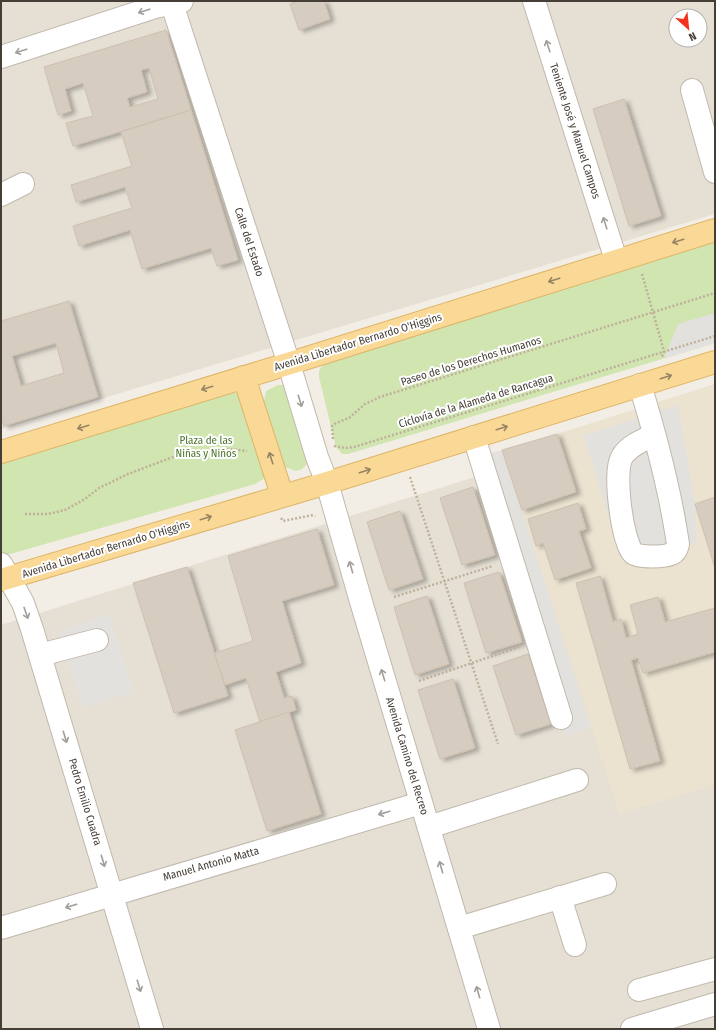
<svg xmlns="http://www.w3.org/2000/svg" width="716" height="1030" font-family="'Fira Sans Condensed',sans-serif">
  <defs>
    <filter id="shadow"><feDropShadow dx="4.5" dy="2.5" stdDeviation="2" flood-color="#0004"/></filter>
  </defs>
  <rect width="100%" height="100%" fill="#f2eee6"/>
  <g fill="#e6e0d4" fill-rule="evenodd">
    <path d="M 1,1 L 715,1 L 715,214 L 1,429 ZM 676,16 L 700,16 L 700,40 L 676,40 Z"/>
    <path d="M 715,402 L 715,1029 L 1,1029 L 1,625 Z"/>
  </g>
  <path fill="#ebe2d0" d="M 715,384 L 715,785 L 619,814 L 522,510 L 576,492 L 557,434 Z"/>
  <g fill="#d0e5b0">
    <path d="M 715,239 L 715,343 L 348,454 L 342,454 L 336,447 L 319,377 L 319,371 L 326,360 Z"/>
    <path d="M 278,385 L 284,385 L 309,462 L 302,469 L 296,471 L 285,467 L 264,401 L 266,391 Z"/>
    <path d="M 229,389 L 237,394 L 243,403 L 265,478 L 255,484 L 3,556 L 1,552 L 1,458 Z"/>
  </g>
  <g fill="#e3e1de">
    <path d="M 715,313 L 715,343 L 664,359 L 678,324 Z"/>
    <path d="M 678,405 L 695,504 L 697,543 L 620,557 L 584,435 Z"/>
    <path d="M 502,450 L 591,727 L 565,736 L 474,457 Z"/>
    <path d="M 109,615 L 133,692 L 83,708 L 59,631 Z"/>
  </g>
  <g fill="#d6ccbf" stroke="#cec0af" fill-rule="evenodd" filter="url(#shadow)">
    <path d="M 298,1 L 324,1 L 330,19 L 299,30 L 290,4 Z"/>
    <path d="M 166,30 L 191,110 L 73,146 L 66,123 L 93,116 L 83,83 L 65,89 L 71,111 L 58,115 L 44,67 ZM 149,68 L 158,99 L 130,107 L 127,98 L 147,92 L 141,70 Z"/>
    <path d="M 624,99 L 661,216 L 629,226 L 593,109 Z"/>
    <path d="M 191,110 L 238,260 L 217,266 L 211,248 L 142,269 L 130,230 L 79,246 L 73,226 L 132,208 L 125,187 L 76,202 L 71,185 L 132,166 L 121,132 Z"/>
    <path d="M 69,301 L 98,397 L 4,426 L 1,416 L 1,321 ZM 56,343 L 64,373 L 21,386 L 12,356 Z"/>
    <path d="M 557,434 L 576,492 L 522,510 L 502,450 Z"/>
    <path d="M 473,487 L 495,555 L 462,565 L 440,498 Z"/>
    <path d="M 715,497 L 715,568 L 695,504 Z"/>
    <path d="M 578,503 L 586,529 L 579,531 L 591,568 L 555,580 L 543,543 L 536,546 L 528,519 Z"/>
    <path d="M 400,511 L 423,579 L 389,590 L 367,522 Z"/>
    <path d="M 317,529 L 334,585 L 282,601 L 301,663 L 276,672 L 284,698 L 292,696 L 296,710 L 260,722 L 246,678 L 225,685 L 214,653 L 253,641 L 228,556 Z"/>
    <path d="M 187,567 L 228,696 L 174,713 L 133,583 Z"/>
    <path d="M 499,572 L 522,642 L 486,653 L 464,583 Z"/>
    <path d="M 600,576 L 613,622 L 621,619 L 626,638 L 638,634 L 630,605 L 658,597 L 665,622 L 715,608 L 715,652 L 643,673 L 638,658 L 631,660 L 660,761 L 630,769 L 576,583 Z"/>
    <path d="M 427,596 L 449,664 L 415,675 L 394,607 Z"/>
    <path d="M 528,654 L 551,724 L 516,735 L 493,666 Z"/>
    <path d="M 453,679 L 475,748 L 440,759 L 418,690 Z"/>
    <path d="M 289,712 L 321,814 L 267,831 L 235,730 Z"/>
  </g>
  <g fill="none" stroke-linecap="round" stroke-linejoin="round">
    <g stroke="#c0b8ac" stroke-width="24">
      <g id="minor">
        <path d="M 171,1 L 289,364 L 317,457 L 327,483 L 362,605 L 489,1029"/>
        <path d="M 534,1 L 616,260"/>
        <path d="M 1,57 L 155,7 L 182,1"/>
        <path d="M 692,90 L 715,172"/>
        <path d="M 1,195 L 23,184"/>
        <path d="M 640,385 C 656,437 670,490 678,544 C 677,548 676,552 671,554 C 665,557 638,558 633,553 C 622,540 613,472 622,457 C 628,446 643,440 654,435"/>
        <path d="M 474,437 L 561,718"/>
        <path d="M 1,564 L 23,603 L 32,629 L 152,1029"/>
        <path d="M 40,655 L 97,640"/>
        <path d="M 429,827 L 577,780"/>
        <path d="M 560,897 L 575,945"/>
        <path d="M 1,928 L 421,803"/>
        <path d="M 459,928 L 605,884"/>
        <path d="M 639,990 L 715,969"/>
        <path d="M 632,1029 L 715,1004"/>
      </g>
    </g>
    <g stroke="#dfb568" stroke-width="24">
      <g id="major">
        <path d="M 244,377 L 282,495"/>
        <path d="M 1,452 L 307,358 L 715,230"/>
        <path d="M 1,580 L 327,483 L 715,362"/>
      </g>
    </g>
    <g stroke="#bfb09b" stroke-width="2.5" stroke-dasharray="2 2" stroke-linecap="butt">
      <path d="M 642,274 L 664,351 L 662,357"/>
      <path d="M 333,439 L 332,426 L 336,423 L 349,418 L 365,404 L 380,397 L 715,293"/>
      <path d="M 334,446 L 345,448 L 354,447 L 715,336"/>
      <path d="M 410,477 L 498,744"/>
      <path d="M 25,514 L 48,514 L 65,510 L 85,499 L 99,488 L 128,474 L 189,451 L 229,449 L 247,451"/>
      <path d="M 281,518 L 283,521 L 313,515 L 315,516"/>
      <path d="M 394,597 L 493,566"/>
      <path d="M 419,681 L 519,647"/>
    </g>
    <use href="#minor" stroke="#fff" stroke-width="22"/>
    <use href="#major" stroke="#fad997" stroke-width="22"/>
  </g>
  <defs><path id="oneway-shaft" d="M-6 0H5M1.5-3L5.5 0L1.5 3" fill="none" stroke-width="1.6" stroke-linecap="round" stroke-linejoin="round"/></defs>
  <g stroke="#a29e9a">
    <use href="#oneway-shaft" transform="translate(144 11) rotate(162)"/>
    <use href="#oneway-shaft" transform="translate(548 46) rotate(-108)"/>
    <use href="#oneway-shaft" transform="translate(21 51) rotate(162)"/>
    <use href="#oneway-shaft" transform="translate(605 223) rotate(-108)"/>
    <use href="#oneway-shaft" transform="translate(300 401) rotate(73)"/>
    <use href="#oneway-shaft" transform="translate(351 567) rotate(-106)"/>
    <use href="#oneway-shaft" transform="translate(26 613) rotate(71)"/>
    <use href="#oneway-shaft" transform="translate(383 675) rotate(-107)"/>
    <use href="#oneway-shaft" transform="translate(65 737) rotate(73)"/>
    <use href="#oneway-shaft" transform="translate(384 813) rotate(164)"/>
    <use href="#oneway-shaft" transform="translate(103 861) rotate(73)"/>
    <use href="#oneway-shaft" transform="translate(441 867) rotate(-106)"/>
    <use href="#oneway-shaft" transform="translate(71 906) rotate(163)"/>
    <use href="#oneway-shaft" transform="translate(139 986) rotate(73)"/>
    <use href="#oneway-shaft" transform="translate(478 992) rotate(-106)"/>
  </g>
  <g stroke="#968462">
    <use href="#oneway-shaft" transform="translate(678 241) rotate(163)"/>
    <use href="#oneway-shaft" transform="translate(554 280) rotate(162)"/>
    <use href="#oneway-shaft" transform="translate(666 377) rotate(-18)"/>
    <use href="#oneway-shaft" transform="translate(207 388) rotate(163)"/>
    <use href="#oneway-shaft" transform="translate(83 427) rotate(163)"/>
    <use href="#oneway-shaft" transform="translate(502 428) rotate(-17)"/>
    <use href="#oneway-shaft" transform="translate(271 458) rotate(-108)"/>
    <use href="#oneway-shaft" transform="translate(365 471) rotate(-18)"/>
    <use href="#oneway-shaft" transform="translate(206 518) rotate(-17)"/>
  </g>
  <g text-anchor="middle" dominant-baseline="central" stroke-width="4" stroke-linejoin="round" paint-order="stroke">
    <g font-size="11" fill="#453e36" stroke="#fff">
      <text transform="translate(575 131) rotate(72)">Teniente José y Manuel Campos</text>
      <text transform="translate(249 242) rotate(72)">Calle del Estado</text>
      <text transform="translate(358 342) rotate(-17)">Avenida Libertador Bernardo O'Higgins</text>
      <text transform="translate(471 361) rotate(-17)">Paseo de los Derechos Humanos</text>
      <text transform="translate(476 401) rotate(-17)">Ciclovía de la Alameda de Rancagua</text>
      <text transform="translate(106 549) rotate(-17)">Avenida Libertador Bernardo O'Higgins</text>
      <text transform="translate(407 756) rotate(73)">Avenida Camino del Recreo</text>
      <text transform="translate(85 802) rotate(73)">Pedro Emilio Cuadra</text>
      <text transform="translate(211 864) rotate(-16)">Manuel Antonio Matta</text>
    </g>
    <g font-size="11" fill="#4b742b" stroke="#fff">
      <text x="206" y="440">Plaza de las<tspan x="206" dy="13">Niñas y Niños</tspan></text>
    </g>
  </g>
  <rect width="716" height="1030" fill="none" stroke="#453e36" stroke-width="4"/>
  <g transform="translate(688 28) rotate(153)"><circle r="19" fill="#ffffff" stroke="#b5b2af"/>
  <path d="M0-3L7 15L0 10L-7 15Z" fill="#f2331e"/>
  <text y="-6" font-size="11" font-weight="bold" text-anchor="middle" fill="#453e36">N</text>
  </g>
</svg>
